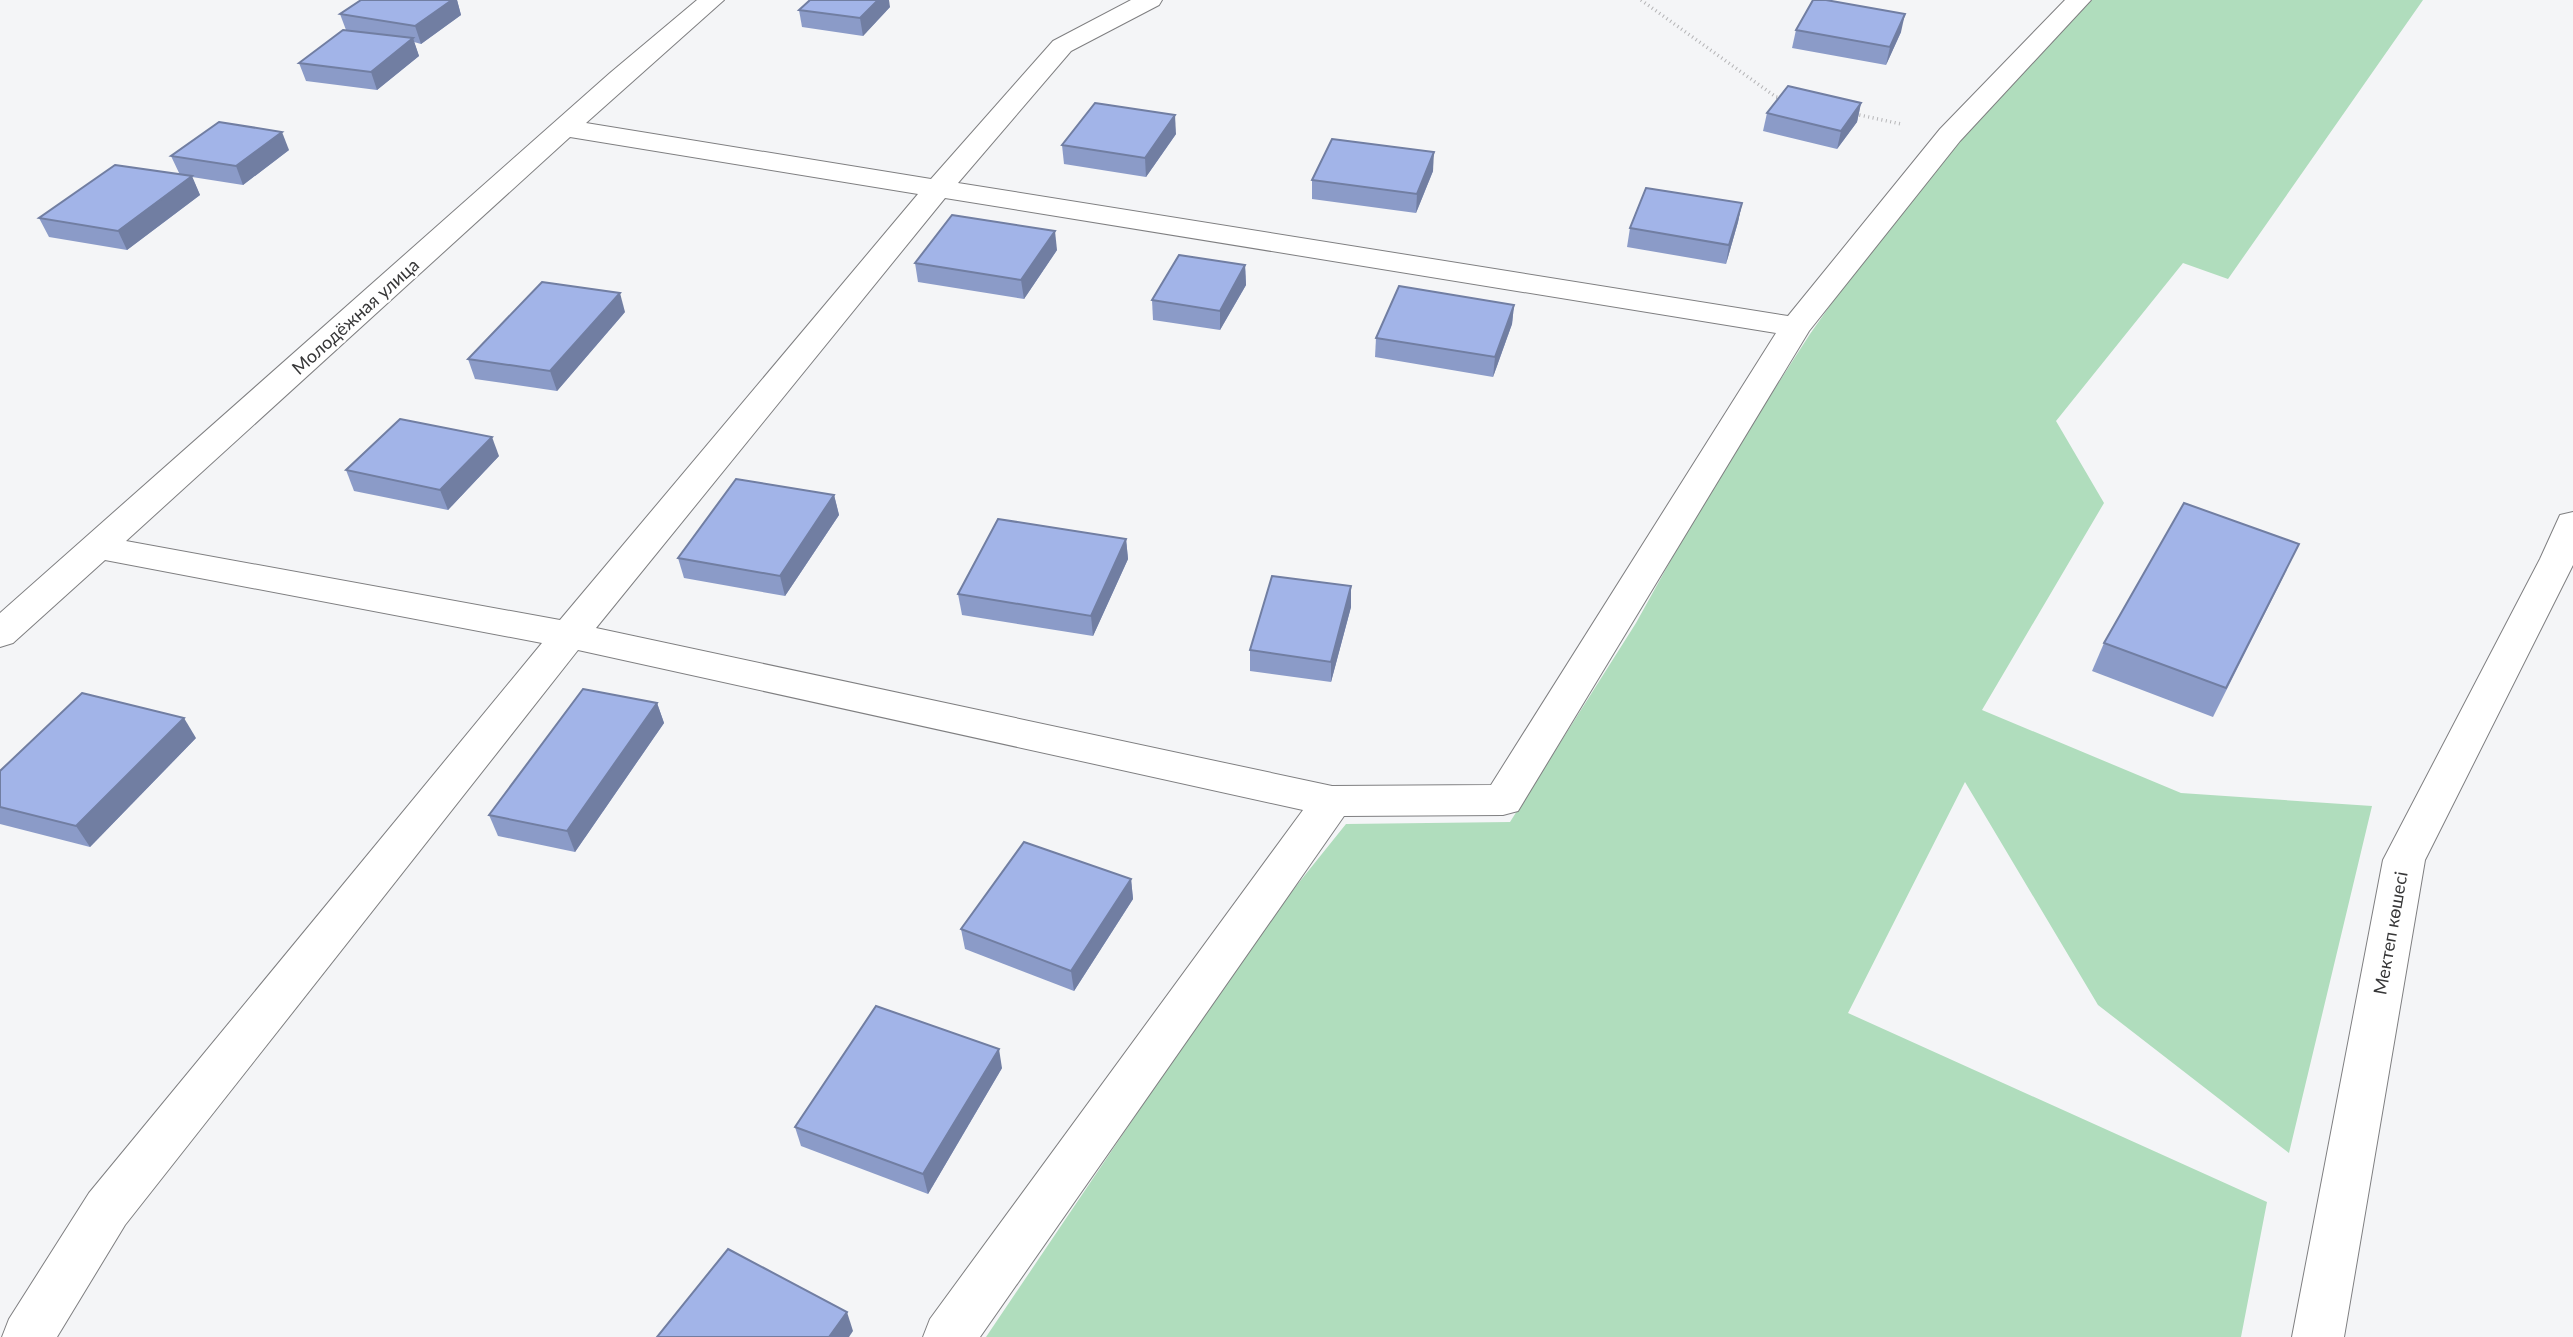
<svg xmlns="http://www.w3.org/2000/svg" width="2573" height="1337" font-family="Lato,sans-serif">
  <rect width="100%" height="100%" fill="#f4f5f7"/>
  <path fill="#b0ddbd" d="M 2092,0 L 2423,0 L 2228,279 L 2183,263 L 2056,421 L 2104,503 L 1982,710 L 2181,793 L 2372,806 L 2289,1153 L 2098,1005 L 1965,782 L 1848,1013 L 2267,1202 L 2241,1337 L 986,1337 L 1260,931 L 1346,824 L 1510,822 L 1636,623 L 1713,484 L 1810,334 L 1950,135 Z"/>
  <g fill="none" stroke-linecap="round" stroke-linejoin="round">
    <g stroke="#7f7f81" stroke-width="2">
      <g id="minor">
        <path d="M 697,0 L 724,0 L 586,123 L 931,179 L 1053,41 L 1131,0 L 1162,0 L 1159,5 L 1071,51 L 958,183 L 1788,316 L 1940,129 L 2065,0 L 2091,0 L 1960,141 L 1809,331 L 1518,811 L 1503,815 L 1344,816 L 980,1337 L 923,1337 L 930,1319 L 1303,810 L 578,650 L 125,1225 L 57,1337 L 2,1337 L 9,1319 L 89,1193 L 542,643 L 105,560 L 13,643 L 0,647 L 0,613 L 610,73 ZM 570,137 L 918,194 L 560,620 L 126,541 ZM 945,198 L 1776,333 L 1491,785 L 1332,786 L 596,628 Z"/>
        <path d="M 2573,512 L 2573,565 L 2425,860 L 2344,1337 L 2292,1337 L 2383,860 L 2540,559 L 2560,515 Z"/>
      </g>
    </g>
    <g stroke="#b5b5b7" stroke-width="3.5" stroke-dasharray="1 3.5" stroke-linecap="butt">
      <path d="M 1641,0 L 1776,97 L 1782,98"/>
      <path d="M 1855,114 L 1901,124"/>
    </g>
    <use href="#minor" fill="#fff" fill-rule="evenodd"/>
  </g>
  <g fill="#8b9bc8">
    <path d="M 361,0 L 457,0 L 461,15 L 421,44 L 414,42 L 419,56 L 377,90 L 306,81 L 299,63 L 346,30 L 340,14 Z"/>
    <path d="M 890,7 L 863,36 L 802,27 L 799,10 Z"/>
    <path d="M 1796,30 L 1901,32 L 1886,65 L 1792,48 Z"/>
    <path d="M 1861,103 L 1857,122 L 1837,149 L 1763,131 L 1767,113 Z"/>
    <path d="M 1176,134 L 1146,177 L 1064,164 L 1062,145 Z"/>
    <path d="M 289,150 L 243,185 L 192,177 L 200,195 L 127,250 L 49,237 L 39,218 L 180,175 L 171,156 Z"/>
    <path d="M 1433,171 L 1416,213 L 1312,199 L 1312,180 Z"/>
    <path d="M 1742,203 L 1738,222 L 1726,264 L 1627,247 L 1630,228 Z"/>
    <path d="M 1057,250 L 1024,299 L 918,282 L 915,263 Z"/>
    <path d="M 1245,265 L 1246,285 L 1220,330 L 1153,320 L 1152,300 Z"/>
    <path d="M 1514,305 L 1512,324 L 1493,377 L 1375,357 L 1376,338 Z"/>
    <path d="M 625,312 L 557,391 L 475,379 L 468,359 Z"/>
    <path d="M 499,456 L 448,510 L 354,491 L 346,470 Z"/>
    <path d="M 834,495 L 839,515 L 785,596 L 684,578 L 678,558 Z"/>
    <path d="M 1126,539 L 1128,559 L 1093,636 L 962,615 L 958,594 Z"/>
    <path d="M 2285,573 L 2213,717 L 2092,671 L 2104,643 Z"/>
    <path d="M 1351,586 L 1351,607 L 1331,682 L 1250,671 L 1250,650 Z"/>
    <path d="M 657,703 L 664,723 L 575,852 L 498,836 L 489,815 Z"/>
    <path d="M 196,738 L 90,847 L 0,824 L 0,771 Z"/>
    <path d="M 1131,879 L 1133,899 L 1074,991 L 965,949 L 961,929 Z"/>
    <path d="M 1002,1068 L 928,1194 L 801,1146 L 795,1127 Z"/>
  </g>
  <g fill="#717ea2">
    <path d="M 452,0 L 457,0 L 461,15 L 421,44 L 415,26 Z"/>
    <path d="M 878,0 L 889,0 L 890,7 L 863,36 L 860,18 Z"/>
    <path d="M 1905,14 L 1901,32 L 1886,65 L 1890,47 Z"/>
    <path d="M 413,38 L 419,56 L 377,90 L 371,72 Z"/>
    <path d="M 1861,103 L 1857,122 L 1837,149 L 1841,131 Z"/>
    <path d="M 1175,115 L 1176,134 L 1146,177 L 1145,158 Z"/>
    <path d="M 282,132 L 289,150 L 243,185 L 236,166 Z"/>
    <path d="M 1434,152 L 1433,171 L 1416,213 L 1417,194 Z"/>
    <path d="M 192,176 L 200,195 L 127,250 L 118,231 Z"/>
    <path d="M 1742,203 L 1738,222 L 1726,264 L 1729,245 Z"/>
    <path d="M 1055,231 L 1057,250 L 1024,299 L 1021,280 Z"/>
    <path d="M 1245,265 L 1246,285 L 1220,330 L 1220,311 Z"/>
    <path d="M 620,293 L 625,312 L 557,391 L 550,371 Z"/>
    <path d="M 1514,305 L 1512,324 L 1493,377 L 1495,357 Z"/>
    <path d="M 492,437 L 499,456 L 448,510 L 440,490 Z"/>
    <path d="M 834,495 L 839,515 L 785,596 L 780,576 Z"/>
    <path d="M 1126,539 L 1128,559 L 1093,636 L 1091,616 Z"/>
    <path d="M 1351,586 L 1351,607 L 1331,682 L 1331,662 Z"/>
    <path d="M 657,703 L 664,723 L 575,852 L 567,831 Z"/>
    <path d="M 184,718 L 196,738 L 90,847 L 76,826 Z"/>
    <path d="M 1131,879 L 1133,899 L 1074,991 L 1071,971 Z"/>
    <path d="M 999,1049 L 1002,1068 L 928,1194 L 923,1174 Z"/>
    <path d="M 847,1312 L 853,1331 L 849,1337 L 829,1337 Z"/>
  </g>
  <g fill="#a2b4e8" stroke="#717ea2" stroke-width="2">
    <path d="M 361,0 L 452,0 L 415,26 L 340,14 Z"/>
    <path d="M 810,0 L 878,0 L 860,18 L 799,10 Z"/>
    <path d="M 1813,0 L 1826,0 L 1905,14 L 1890,47 L 1796,30 Z"/>
    <path d="M 343,30 L 413,38 L 371,72 L 299,63 Z"/>
    <path d="M 1788,86 L 1861,103 L 1841,131 L 1767,113 Z"/>
    <path d="M 1095,103 L 1175,115 L 1145,158 L 1062,145 Z"/>
    <path d="M 219,122 L 282,132 L 236,166 L 171,156 Z"/>
    <path d="M 1332,139 L 1434,152 L 1417,194 L 1312,180 Z"/>
    <path d="M 115,165 L 192,176 L 118,231 L 39,218 Z"/>
    <path d="M 1646,188 L 1742,203 L 1729,245 L 1630,228 Z"/>
    <path d="M 952,215 L 1055,231 L 1021,280 L 915,263 Z"/>
    <path d="M 1179,255 L 1245,265 L 1220,311 L 1152,300 Z"/>
    <path d="M 542,282 L 620,293 L 550,371 L 468,359 Z"/>
    <path d="M 1399,286 L 1514,305 L 1495,357 L 1376,338 Z"/>
    <path d="M 400,419 L 492,437 L 440,490 L 346,470 Z"/>
    <path d="M 736,479 L 834,495 L 780,576 L 678,558 Z"/>
    <path d="M 2184,503 L 2299,544 L 2226,688 L 2104,643 Z"/>
    <path d="M 998,519 L 1126,539 L 1091,616 L 958,594 Z"/>
    <path d="M 1272,576 L 1351,586 L 1331,662 L 1250,650 Z"/>
    <path d="M 583,689 L 657,703 L 567,831 L 489,815 Z"/>
    <path d="M 82,693 L 184,718 L 76,826 L 0,807 L 0,771 Z"/>
    <path d="M 1024,842 L 1131,879 L 1071,971 L 961,929 Z"/>
    <path d="M 876,1006 L 999,1049 L 923,1174 L 795,1127 Z"/>
    <path d="M 728,1249 L 847,1312 L 829,1337 L 657,1337 Z"/>
  </g>
  <g text-anchor="middle" dominant-baseline="central" stroke-width="5" stroke-linejoin="round" paint-order="stroke">
    <g font-size="18" fill="#373738" stroke="#fff">
      <text transform="translate(355 316) rotate(-42)">Молодёжная улица</text>
      <text transform="translate(2390 933) rotate(-80)">Мектеп көшесі</text>
    </g>
  </g>
</svg>
